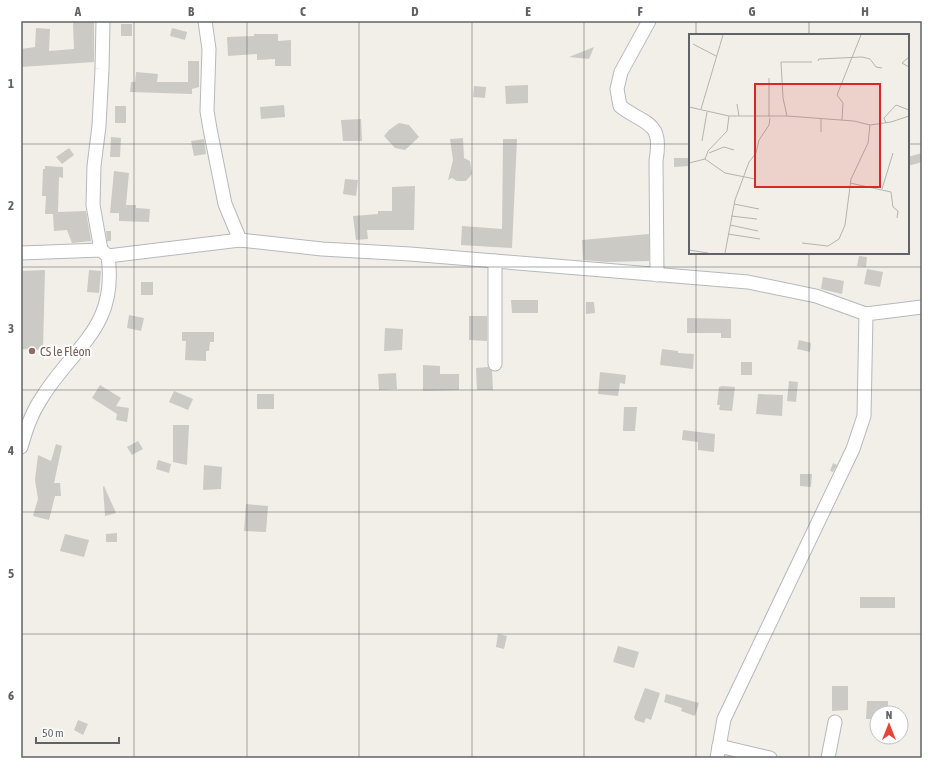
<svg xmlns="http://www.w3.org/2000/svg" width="943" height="779" font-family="'Asap Condensed',sans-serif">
  <rect width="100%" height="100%" fill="#f1efe8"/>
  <g fill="#cccac5">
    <path d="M 94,21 L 94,62 L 21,67 L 21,49 L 35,47 L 36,28 L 50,29 L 49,51 L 74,49 L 73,22 Z"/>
    <rect x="121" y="24" width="11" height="12"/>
    <path d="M 172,28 L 187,32 L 185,40 L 170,36 Z"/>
    <path d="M 254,34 L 278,34 L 278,41 L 291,40 L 291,66 L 275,66 L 275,59 L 257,60 L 257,54 L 228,56 L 227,37 L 254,36 Z"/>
    <path d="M 594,47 L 589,59 L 569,57 Z"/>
    <path d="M 188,61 L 199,61 L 199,87 L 192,89 L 192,94 L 130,92 L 131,82 L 135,82 L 136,72 L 158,74 L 157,82 L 188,82 Z"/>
    <path d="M 528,85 L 528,103 L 506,104 L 505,86 Z"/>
    <path d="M 474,86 L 486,87 L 485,98 L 473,97 Z"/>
    <path d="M 284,105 L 285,117 L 261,119 L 260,107 Z"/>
    <rect x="115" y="106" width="11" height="17"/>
    <path d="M 361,119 L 362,141 L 343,141 L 341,120 Z"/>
    <path d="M 399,123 L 409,125 L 419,137 L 405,150 L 395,148 L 384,136 L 389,130 Z"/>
    <path d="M 111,137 L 121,138 L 120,157 L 110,157 Z"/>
    <path d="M 463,138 L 464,158 L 470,161 L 472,174 L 466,181 L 457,181 L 452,178 L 448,180 L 453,160 L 450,139 Z"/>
    <path d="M 204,139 L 206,154 L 194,156 L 191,141 Z"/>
    <path d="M 503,139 L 517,139 L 512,248 L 461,245 L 462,226 L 502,229 Z"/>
    <path d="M 69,148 L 74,155 L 62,164 L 56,157 Z"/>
    <path d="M 922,153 L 922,162 L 908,166 L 908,157 Z"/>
    <path d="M 674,158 L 689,158 L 689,166 L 674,167 Z"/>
    <path d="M 45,166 L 63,167 L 63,178 L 59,177 L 58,212 L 86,211 L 91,241 L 72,243 L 67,230 L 54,231 L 53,214 L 45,214 L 46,196 L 42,196 L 43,169 L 45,169 Z"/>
    <path d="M 114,171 L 129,173 L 126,205 L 136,205 L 136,208 L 150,209 L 149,222 L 119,221 L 119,213 L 110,213 Z"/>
    <path d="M 345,179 L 358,180 L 356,196 L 343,194 Z"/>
    <path d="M 415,186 L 414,230 L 367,230 L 368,239 L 356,240 L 353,216 L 378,214 L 378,211 L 392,211 L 392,187 Z"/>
    <path d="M 106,231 L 111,231 L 111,241 L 107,241 Z"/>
    <path d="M 649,234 L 649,261 L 606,262 L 583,260 L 582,240 Z"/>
    <path d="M 859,256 L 867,257 L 866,267 L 857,266 Z"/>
    <path d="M 867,269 L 883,272 L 880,287 L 864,284 Z"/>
    <path d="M 45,270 L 43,350 L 21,349 L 21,271 Z"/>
    <path d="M 89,270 L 101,271 L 99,293 L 87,292 Z"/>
    <path d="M 823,277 L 844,281 L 842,294 L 821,289 Z"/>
    <rect x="141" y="282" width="12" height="13"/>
    <path d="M 511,300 L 538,300 L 538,313 L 512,313 Z"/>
    <path d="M 586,302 L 594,302 L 595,313 L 586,314 Z"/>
    <path d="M 129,315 L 144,318 L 141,331 L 127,328 Z"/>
    <path d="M 469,316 L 487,316 L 487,341 L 469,340 Z"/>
    <path d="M 687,318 L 731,319 L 731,338 L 721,338 L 721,333 L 687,333 Z"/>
    <path d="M 385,328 L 403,329 L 402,350 L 384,351 Z"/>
    <path d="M 182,332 L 214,332 L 214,342 L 210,342 L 209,351 L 206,351 L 206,361 L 185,360 L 186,341 L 182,341 Z"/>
    <path d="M 799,340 L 811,343 L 810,352 L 797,349 Z"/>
    <path d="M 662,349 L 678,351 L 678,353 L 694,354 L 693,369 L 660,365 Z"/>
    <rect x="741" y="362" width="11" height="13"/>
    <path d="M 423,365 L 440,366 L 440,374 L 459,374 L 459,390 L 423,391 Z"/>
    <path d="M 488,367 L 492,371 L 493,390 L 477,390 L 476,368 Z"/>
    <path d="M 600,372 L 626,375 L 625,384 L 620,383 L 618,396 L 598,394 Z"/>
    <path d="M 396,373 L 397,389 L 379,390 L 378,374 Z"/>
    <path d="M 789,381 L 798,382 L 796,402 L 787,401 Z"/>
    <path d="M 100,385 L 121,398 L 116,406 L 129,408 L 127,422 L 116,420 L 117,414 L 92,398 Z"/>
    <path d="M 722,386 L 735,387 L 732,411 L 719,410 L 720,405 L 717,405 L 719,387 Z"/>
    <path d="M 174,391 L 193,399 L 188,410 L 169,402 Z"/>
    <rect x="257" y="394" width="17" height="15"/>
    <path d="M 758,394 L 783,395 L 782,416 L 756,414 Z"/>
    <path d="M 624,407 L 637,407 L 635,431 L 623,431 Z"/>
    <path d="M 173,425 L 189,425 L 187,465 L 173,462 Z"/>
    <path d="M 683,430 L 715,434 L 714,452 L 698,450 L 698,442 L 682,440 Z"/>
    <path d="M 138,441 L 143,449 L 132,455 L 127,447 Z"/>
    <path d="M 56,444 L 62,446 L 54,483 L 60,483 L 61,496 L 55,496 L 49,520 L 33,516 L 38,499 L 35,480 L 38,455 L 51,461 Z"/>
    <path d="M 158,460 L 171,464 L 169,473 L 156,469 Z"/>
    <path d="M 833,463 L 837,465 L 833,472 L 830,471 Z"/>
    <path d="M 204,465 L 222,467 L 221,489 L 203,490 Z"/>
    <path d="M 800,474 L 812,474 L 811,487 L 800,486 Z"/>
    <path d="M 104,486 L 116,513 L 105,516 L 103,487 Z"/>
    <path d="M 246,504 L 268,506 L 266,532 L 244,531 Z"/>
    <path d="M 117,533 L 117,542 L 106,542 L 106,534 Z"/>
    <path d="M 65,534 L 89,540 L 84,557 L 60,551 Z"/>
    <rect x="860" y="597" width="35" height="11"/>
    <path d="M 498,634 L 507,636 L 504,649 L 496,647 Z"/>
    <path d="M 618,646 L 639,652 L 634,668 L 613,662 Z"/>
    <path d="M 832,686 L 848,686 L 848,710 L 832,711 Z"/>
    <path d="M 645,688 L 660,693 L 651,720 L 646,718 L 644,723 L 635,720 L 634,717 Z"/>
    <path d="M 666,694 L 699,703 L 695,716 L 681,711 L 682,708 L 664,702 Z"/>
    <path d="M 867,701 L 888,701 L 888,713 L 877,713 L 877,719 L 866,719 Z"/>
    <path d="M 78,720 L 88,724 L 83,735 L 74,730 Z"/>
  </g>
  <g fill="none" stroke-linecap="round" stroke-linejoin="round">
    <g stroke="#b5b8bc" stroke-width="15">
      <g id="minor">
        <path d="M 205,21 L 209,49 L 207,111 L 210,129 L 225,204 L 240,240"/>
        <path d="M 649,21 L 621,72 L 617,89 L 620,106 C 646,126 663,120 656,161 L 657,275"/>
        <path d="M 101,250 L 93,205 L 94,166 L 99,126 L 102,69 L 103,21"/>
        <path d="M 21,253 L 101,250 L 108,256 L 240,240 L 322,249 L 410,254 L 748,282 L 816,296 L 866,314 L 922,307"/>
        <path d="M 495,364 L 495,261"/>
        <path d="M 21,447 C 26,430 31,414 41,399 C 73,346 118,329 108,256"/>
        <path d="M 719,746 L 770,758"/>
        <path d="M 717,758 L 724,719 L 853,449 L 864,416 L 866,314"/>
        <path d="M 828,758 L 835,722"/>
      </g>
    </g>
    <use href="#minor" stroke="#fff" stroke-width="13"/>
  </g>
  <path fill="none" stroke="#5f6368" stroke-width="1" stroke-opacity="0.55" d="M 134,21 L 134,758M 247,21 L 247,758M 359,21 L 359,758M 472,21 L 472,758M 584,21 L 584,758M 696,21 L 696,35M 809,21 L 809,35M 21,144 L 690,144M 908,144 L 922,144M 696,253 L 696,758M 809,253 L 809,758M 21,267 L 922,267M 21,390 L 922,390M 21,512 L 922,512M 21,634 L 922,634"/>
  <circle fill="#8d6e63" stroke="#fff" stroke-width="1.5" cx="32" cy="351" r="4"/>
  <g text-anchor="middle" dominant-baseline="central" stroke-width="4" stroke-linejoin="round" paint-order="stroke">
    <g font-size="13" fill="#785e54" stroke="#fff" text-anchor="start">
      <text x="40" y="351">CS le Fléon</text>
    </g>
  </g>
  <g transform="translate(689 34)">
    <rect width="220" height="220" fill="#f1efe8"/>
    <path fill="none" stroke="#b3b3b1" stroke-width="1" d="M 4,10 L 27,22M 220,23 L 213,29 L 220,33M 129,27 L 130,25 L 173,23 L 181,25 L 187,33 L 193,34M 48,70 L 50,82M 0,73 L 40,82 L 98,82 L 165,87 L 181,91 L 202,88 L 220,82M 12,75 L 34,1M 98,82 L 94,64 L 92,28 L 123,28M 80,83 L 80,44M 153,86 L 154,69 L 148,61 L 172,1M 197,89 L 195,84 L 207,71 L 220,76M 132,98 L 132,84M 13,107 L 18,78M 20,119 L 35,113 L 45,116M 16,125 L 36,139 L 66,145M 16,125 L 19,117 L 38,97 L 40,82M 0,129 L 16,125M 161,149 L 202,158 L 204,173 L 209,177 L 208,184M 193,155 L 204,119M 45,170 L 70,175M 42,182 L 68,185M 41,191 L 69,197M 39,200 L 71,205M 113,209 L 139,212 L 150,205 L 156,191 L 162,145 L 179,109 L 181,91M 0,216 L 19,219M 36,219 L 46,166 L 60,128 L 67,119 L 70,106 L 80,91 L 81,84"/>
    <path fill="#d62828" fill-opacity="0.15" stroke="#d62828" stroke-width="2" d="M 66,50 L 191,50 L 191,153 L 66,153 Z"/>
    <rect width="220" height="220" fill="none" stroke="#5f6368" stroke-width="2"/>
  </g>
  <rect width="943" height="779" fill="none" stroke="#ffffff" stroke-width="44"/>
  <g transform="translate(889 725)"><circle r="19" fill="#ffffff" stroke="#bfc1c3"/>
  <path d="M0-3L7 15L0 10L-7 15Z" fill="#ea4335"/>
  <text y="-6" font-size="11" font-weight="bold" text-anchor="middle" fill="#5f6368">N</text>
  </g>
  <path d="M36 737v6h83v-6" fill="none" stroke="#5f6368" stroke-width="2"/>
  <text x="42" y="737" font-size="12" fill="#5f6368" stroke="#ffffff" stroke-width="3" paint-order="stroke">50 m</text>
  <rect x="22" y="22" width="899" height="735" fill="none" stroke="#5f6368" stroke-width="1.5"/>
  <g font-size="13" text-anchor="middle" font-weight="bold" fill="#5f6368">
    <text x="78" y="16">A</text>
    <text x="191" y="16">B</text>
    <text x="303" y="16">C</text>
    <text x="415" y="16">D</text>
    <text x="528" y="16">E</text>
    <text x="640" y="16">F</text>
    <text x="752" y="16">G</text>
    <text x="865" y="16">H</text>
    <text x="11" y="88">1</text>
    <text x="11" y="210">2</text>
    <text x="11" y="333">3</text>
    <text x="11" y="455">4</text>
    <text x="11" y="578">5</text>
    <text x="11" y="700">6</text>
  </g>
</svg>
